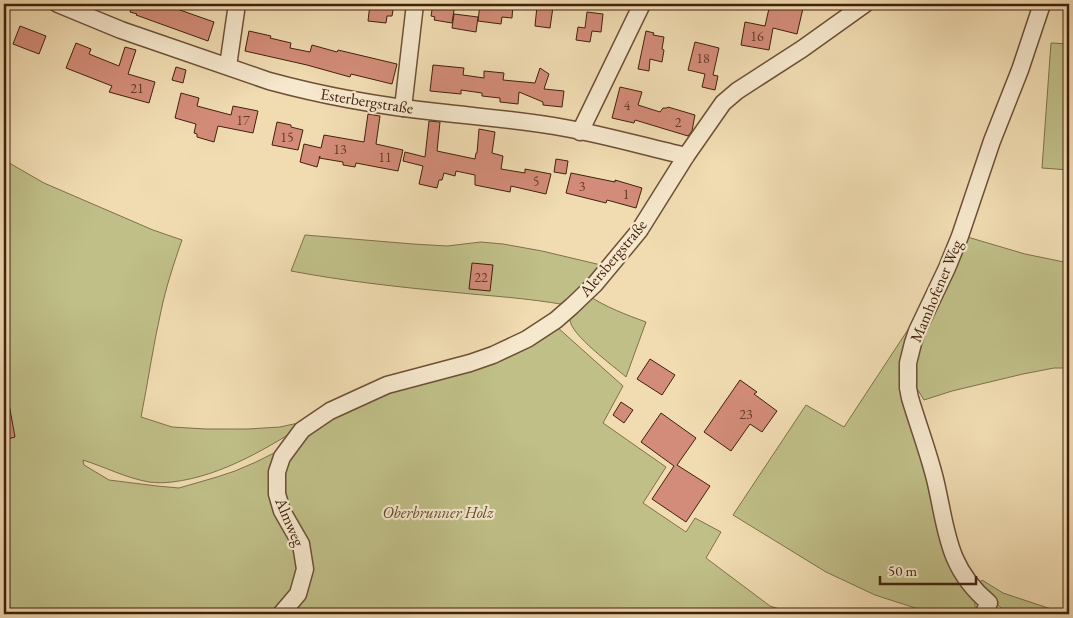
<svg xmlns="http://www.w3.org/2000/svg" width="1073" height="618" font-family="'EB Garamond',serif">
  <rect width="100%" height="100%" fill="#f1dcb2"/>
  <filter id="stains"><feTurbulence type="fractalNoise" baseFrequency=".004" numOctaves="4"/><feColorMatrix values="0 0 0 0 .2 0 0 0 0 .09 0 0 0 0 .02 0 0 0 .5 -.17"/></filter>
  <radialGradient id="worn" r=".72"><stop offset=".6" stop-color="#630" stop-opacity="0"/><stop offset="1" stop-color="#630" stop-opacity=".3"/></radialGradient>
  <g fill="#c0bf88" stroke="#80704a">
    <path d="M 1051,43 L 1069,44 L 1069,170 L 1042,168 Z"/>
    <path d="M 4,160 L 44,183 L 153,230 L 182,240 C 174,263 166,287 161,311 C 153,346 148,382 141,417 L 172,427 L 206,429 L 248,429 L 280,427 L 312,420 C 269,447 223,476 172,482 C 164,483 156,483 149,482 C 126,478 105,467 83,460 L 84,465 L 109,480 L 157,486 L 179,488 L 217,477 L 235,471 L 256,462 L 280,450 L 368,397 L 557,327 L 623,386 L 603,423 L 666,467 L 643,503 L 686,532 L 695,518 L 721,532 L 706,558 L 770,606 L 795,614 L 4,614 Z"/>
    <path d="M 305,235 L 413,244 L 447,246 L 481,242 L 503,244 L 542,251 L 601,265 L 566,305 C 528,298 489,296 451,292 C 398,287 344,281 291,271 Z"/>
    <path d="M 964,236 L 1025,254 L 1069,263 L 1069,368 L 1054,368 L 1023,374 L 952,391 L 924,400 L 918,390 L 912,385 L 912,363 Z"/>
    <path d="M 588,295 C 605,307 627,315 646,322 L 626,377 C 615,367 569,334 570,319 C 570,313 584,300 588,295 Z"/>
    <path d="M 911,325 L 904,372 L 975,599 L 975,610 L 974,614 L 934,614 L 875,595 L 826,572 L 733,515 L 806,405 L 844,427 Z"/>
    <path d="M 982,580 L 1003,593 L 1048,608 L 1069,613 L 1069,614 L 1008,614 L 1000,607 L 979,583 Z"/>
  </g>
  <g fill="#d38c79" stroke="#41200d">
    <path d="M 132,4 L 179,4 L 177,9 L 214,22 L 208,41 L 136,15 L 137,14 L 130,12 Z"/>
    <path d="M 370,4 L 394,4 L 392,16 L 387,16 L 386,23 L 368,21 Z"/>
    <path d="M 433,4 L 455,4 L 452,23 L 434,20 L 435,17 L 431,16 Z"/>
    <path d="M 480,4 L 513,4 L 512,18 L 502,17 L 501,24 L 478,21 Z"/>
    <path d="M 770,4 L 804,4 L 797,34 L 773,28 L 769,50 L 741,45 L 745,22 L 765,26 Z"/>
    <path d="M 537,6 L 553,7 L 550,28 L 535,26 Z"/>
    <path d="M 587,12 L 603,14 L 601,32 L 592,31 L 590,42 L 576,40 L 578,27 L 585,28 Z"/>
    <path d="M 454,14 L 478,17 L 476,32 L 452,28 Z"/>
    <path d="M 20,26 L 46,36 L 39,54 L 13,44 Z"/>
    <path d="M 249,31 L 271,36 L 270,38 L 291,43 L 290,48 L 310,52 L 312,45 L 337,52 L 338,50 L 397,64 L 392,84 L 351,74 L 350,77 L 307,65 L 245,51 Z"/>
    <path d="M 646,31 L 654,33 L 653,35 L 664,37 L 662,49 L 664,50 L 662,62 L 650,59 L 649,71 L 638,69 Z"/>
    <path d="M 695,42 L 719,48 L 713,75 L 718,76 L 715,90 L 702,87 L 705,74 L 688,70 Z"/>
    <path d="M 76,43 L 91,49 L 89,54 L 119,66 L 125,47 L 136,50 L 128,74 L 155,82 L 149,103 L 109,92 L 112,86 L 66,68 Z"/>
    <path d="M 433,65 L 464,68 L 463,75 L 484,78 L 484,71 L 504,73 L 503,80 L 535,83 L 540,68 L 549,74 L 544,89 L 564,91 L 562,107 L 543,105 L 543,102 L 519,92 L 518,104 L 500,102 L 500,98 L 482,96 L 482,93 L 461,90 L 461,94 L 430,91 Z"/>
    <path d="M 176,67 L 186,70 L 183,83 L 172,80 Z"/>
    <path d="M 620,87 L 642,92 L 638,105 L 660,112 L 663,108 L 667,108 L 668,107 L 695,115 L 692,131 L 688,136 L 635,120 L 634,123 L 612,118 Z"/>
    <path d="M 181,93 L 199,98 L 197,106 L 231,115 L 233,106 L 258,111 L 253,133 L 218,126 L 214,142 L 197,137 L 197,134 L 194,133 L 196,124 L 175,118 Z"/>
    <path d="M 368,114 L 380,116 L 376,144 L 403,150 L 398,171 L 356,163 L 355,167 L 343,165 L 343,162 L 319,158 L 320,156 L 317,167 L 300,162 L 304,144 L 321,148 L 324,135 L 364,142 Z"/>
    <path d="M 429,121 L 440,122 L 437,151 L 475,159 L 476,153 L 477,153 L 479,129 L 495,132 L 492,153 L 503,156 L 501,169 L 525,173 L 525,169 L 551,174 L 546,194 L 511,186 L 510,192 L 475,185 L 475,175 L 456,171 L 455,176 L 444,173 L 442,180 L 439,180 L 437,188 L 419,184 L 423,166 L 403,161 L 405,152 L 425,157 Z"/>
    <path d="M 277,122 L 291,125 L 291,127 L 303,130 L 298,150 L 272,145 Z"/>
    <path d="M 556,159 L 568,161 L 566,174 L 554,172 Z"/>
    <path d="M 571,173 L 615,182 L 615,180 L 642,188 L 636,208 L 607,200 L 606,203 L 566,193 Z"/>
    <path d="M 472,263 L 493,265 L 490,291 L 469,289 Z"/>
    <path d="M 650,359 L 675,375 L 662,395 L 637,379 Z"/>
    <path d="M 740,380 L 757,392 L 754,394 L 777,411 L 762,432 L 750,424 L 731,451 L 704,432 Z"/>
    <path d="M 621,402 L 633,410 L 624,423 L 613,415 Z"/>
    <path d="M 9,404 L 15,437 L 4,440 L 4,405 Z"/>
    <path d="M 661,413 L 696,438 L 677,465 L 710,486 L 686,522 L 652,499 L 674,466 L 641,442 Z"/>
  </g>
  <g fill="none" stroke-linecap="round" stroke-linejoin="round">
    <g stroke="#6d4f36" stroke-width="19">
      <g id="minor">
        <path d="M 58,4 L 121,30 L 269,81 C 324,96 380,106 437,112 C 479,117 522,120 565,128 C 605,135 646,147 686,156"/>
        <path d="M 228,66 L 237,4"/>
        <path d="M 403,108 L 415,4"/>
        <path d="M 580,132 L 642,4"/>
        <path d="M 281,614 L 298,594 L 305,569 L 301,544 L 282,511 L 277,494 L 277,472 L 282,457 L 302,430 L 330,411 L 387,385 L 470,363 L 493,355 L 527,339 L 556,320 L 572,306 L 595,284 L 639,231 L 686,156 L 723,103 L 737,91 L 802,49 L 865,4"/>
        <path d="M 983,614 L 989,603 C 946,567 947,529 935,479 C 928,451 918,425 910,398 L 908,388 L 908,363 L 913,343 L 917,331 L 947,268 L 960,236 L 992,141 L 1020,70 L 1042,4"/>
      </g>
    </g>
    <use href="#minor" stroke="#f6e8cd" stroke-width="16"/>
  </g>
  <g text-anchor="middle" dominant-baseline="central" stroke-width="4.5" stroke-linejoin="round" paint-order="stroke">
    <g font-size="14" fill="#663b28">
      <text x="757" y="36">16</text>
      <text x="703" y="58">18</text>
      <text x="137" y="88">21</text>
      <text x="627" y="105">4</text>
      <text x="243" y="120">17</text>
      <text x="678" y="122">2</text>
      <text x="287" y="137">15</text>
      <text x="340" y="149">13</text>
      <text x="385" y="157">11</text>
      <text x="536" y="181">5</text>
      <text x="582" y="186">3</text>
      <text x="626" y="194">1</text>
      <text x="481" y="277">22</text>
      <text x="746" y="414">23</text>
    </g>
    <g font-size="16" fill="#41200d" stroke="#f6e8cd">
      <text transform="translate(367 101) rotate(9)">Esterbergstraße</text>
      <text transform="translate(613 258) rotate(-50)">Alersbergstraße</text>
      <text transform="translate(936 291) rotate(-67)">Mamhofener Weg</text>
      <text transform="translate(290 522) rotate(67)">Almweg</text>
    </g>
    <g font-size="16" font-style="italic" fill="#61482c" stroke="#f6e8cd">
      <text x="438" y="512">Oberbrunner Holz</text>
    </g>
  </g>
  <rect width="1073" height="618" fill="none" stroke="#f1dcb2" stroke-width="20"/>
  <rect x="5" y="5" width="1063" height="608" fill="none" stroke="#41200d" stroke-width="2.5"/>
  <rect x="10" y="10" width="1053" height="598" fill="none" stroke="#41200d"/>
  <path d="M880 576v8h96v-8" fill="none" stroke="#41200d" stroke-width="2.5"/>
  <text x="888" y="576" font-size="15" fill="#41200d" stroke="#f6e8cd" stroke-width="4" paint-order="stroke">50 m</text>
  <rect width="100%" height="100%" filter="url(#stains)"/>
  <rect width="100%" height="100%" fill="url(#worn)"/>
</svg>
